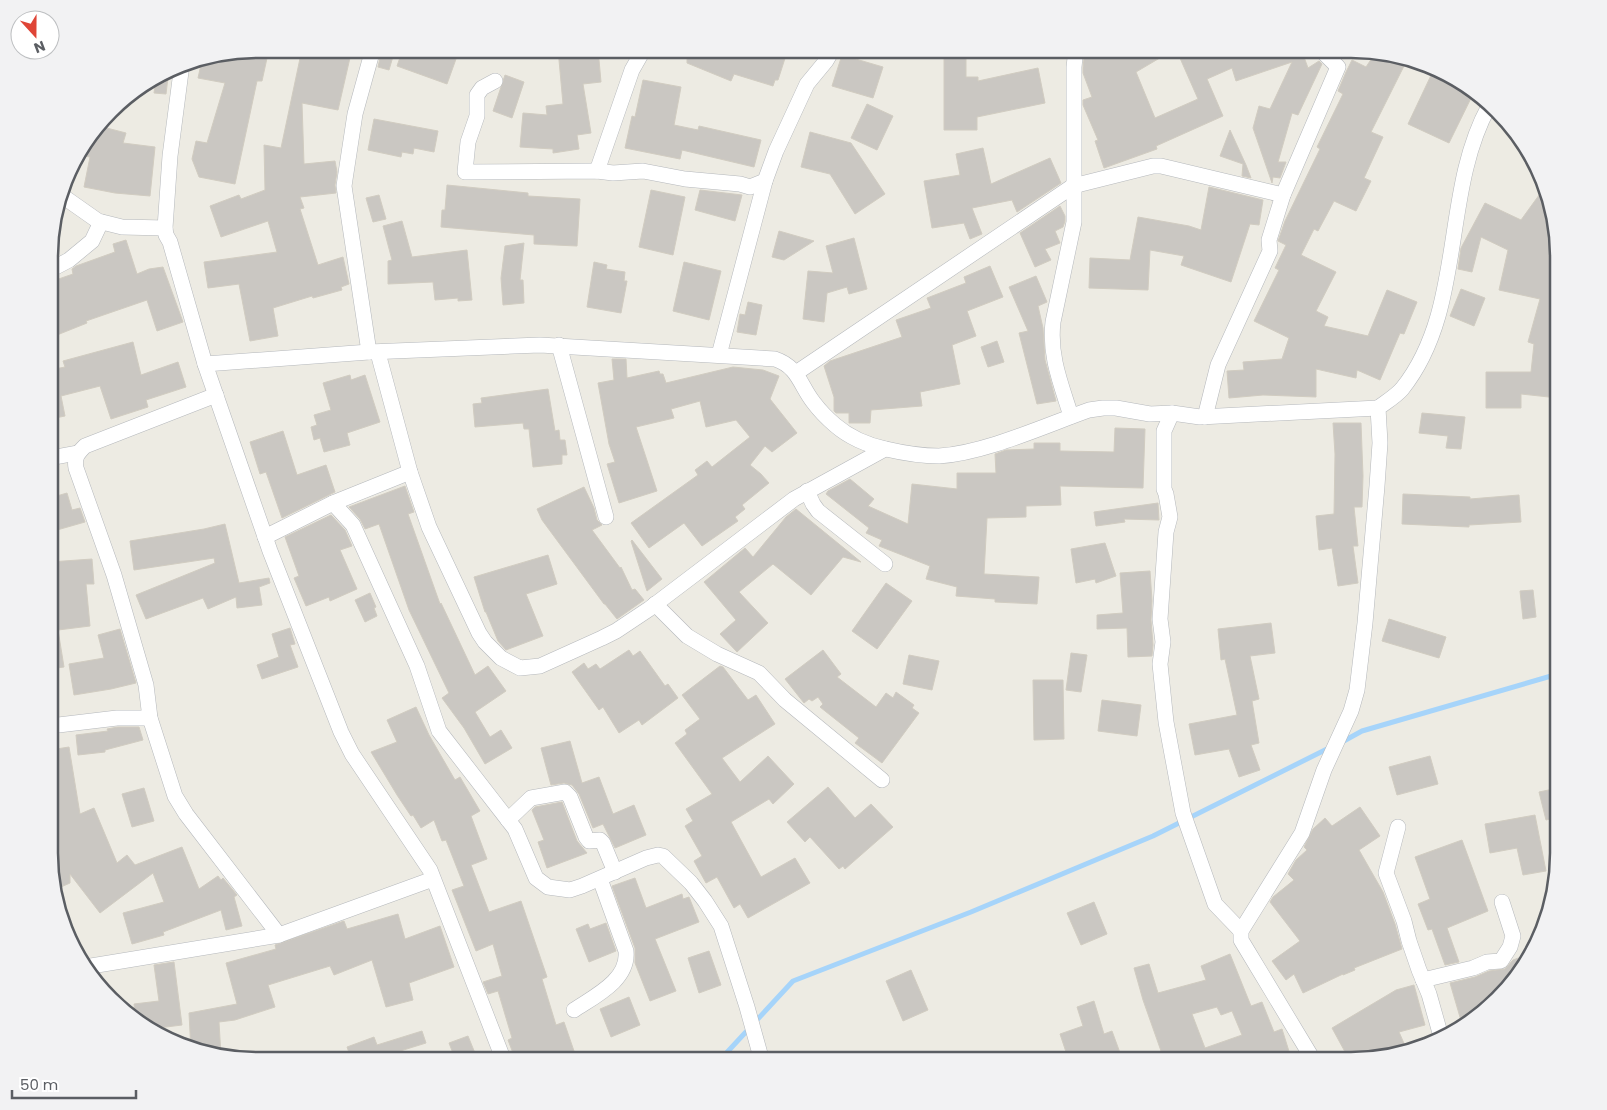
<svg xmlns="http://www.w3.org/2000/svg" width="1607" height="1110" font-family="Poppins,sans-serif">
  <rect width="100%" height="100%" fill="#edebe3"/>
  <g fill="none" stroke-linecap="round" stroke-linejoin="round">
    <g stroke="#a6d4fa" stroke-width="5">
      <path d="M 1342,742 L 1362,731 L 1558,674"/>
      <path d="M 719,1061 L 793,981 L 971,912 L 1153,836 L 1329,748"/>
    </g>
  </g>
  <g fill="#cac7c2" stroke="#d1ccc1" fill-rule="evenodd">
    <path d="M 256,49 L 269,49 L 262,81 L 257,81 L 235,184 L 199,177 L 192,159 L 196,141 L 207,143 L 225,83 L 198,78 L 202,60 Z"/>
    <path d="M 302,49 L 352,49 L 338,110 L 302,103 L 304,164 L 335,161 L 337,172 L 335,185 L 336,193 L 300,197 L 304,208 L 300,209 L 318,265 L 343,257 L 349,284 L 341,287 L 342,290 L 313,298 L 312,296 L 273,308 L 278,336 L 250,341 L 239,284 L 208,288 L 204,262 L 277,252 L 268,221 L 221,237 L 210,206 L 239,195 L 241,199 L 265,190 L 264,145 L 281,148 Z"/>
    <path d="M 382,49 L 394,53 L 389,70 L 378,67 Z"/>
    <path d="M 403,49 L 428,49 L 456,59 L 447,84 L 397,66 Z"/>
    <path d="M 558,49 L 598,49 L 601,82 L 583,84 L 591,133 L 577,135 L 579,149 L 553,153 L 553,149 L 520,147 L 523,113 L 547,115 L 546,106 L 563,104 Z"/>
    <path d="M 690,49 L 788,49 L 778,80 L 775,80 L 773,86 L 734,74 L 731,81 L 687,63 L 687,58 Z"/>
    <path d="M 944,49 L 966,49 L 966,77 L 978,77 L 978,81 L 1038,68 L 1045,103 L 977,117 L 977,130 L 944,130 Z"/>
    <path d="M 1110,49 L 1175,49 L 1136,72 L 1155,118 L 1198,99 L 1176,49 L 1311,49 L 1313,54 L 1304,57 L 1308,68 L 1319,61 L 1322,64 L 1298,115 L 1292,113 L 1278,162 L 1286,162 L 1280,178 L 1273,177 L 1272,183 L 1253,128 L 1259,106 L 1270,109 L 1292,62 L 1236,81 L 1232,68 L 1207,79 L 1223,116 L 1156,146 L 1157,149 L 1104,168 L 1095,141 L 1098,140 L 1083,105 L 1083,100 L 1092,97 L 1083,73 L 1083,68 L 1084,58 Z"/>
    <path d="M 1376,52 L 1408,58 L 1371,132 L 1383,137 L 1364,178 L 1371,181 L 1356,211 L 1334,201 L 1318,231 L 1314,229 L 1301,255 L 1336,272 L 1316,311 L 1328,317 L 1324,326 L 1368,336 L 1387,290 L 1417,302 L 1404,334 L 1400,333 L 1380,380 L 1357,370 L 1356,378 L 1316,369 L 1316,397 L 1263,395 L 1229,398 L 1227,371 L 1244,370 L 1243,362 L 1282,359 L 1289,338 L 1254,321 L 1279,270 L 1275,268 L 1286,245 L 1278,241 L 1285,221 L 1320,149 L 1317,147 L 1343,94 L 1338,91 L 1346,72 L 1352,60 L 1366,67 Z"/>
    <path d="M 842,55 L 883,67 L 873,98 L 832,86 Z"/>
    <path d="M 169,69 L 166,94 L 154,93 L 156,78 Z"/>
    <path d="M 1434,69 L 1475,90 L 1449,143 L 1408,124 Z"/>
    <path d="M 505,75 L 524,82 L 512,118 L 493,111 Z"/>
    <path d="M 643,80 L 681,87 L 674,125 L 698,130 L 699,126 L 761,140 L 754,167 L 682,150 L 680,159 L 625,148 L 632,116 L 635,117 Z"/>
    <path d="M 867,104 L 893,116 L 877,150 L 851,138 Z"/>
    <path d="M 374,119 L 438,131 L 434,152 L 414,148 L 413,154 L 402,152 L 401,157 L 368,150 Z"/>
    <path d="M 99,126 L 126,133 L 123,143 L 155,147 L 150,196 L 115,193 L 84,187 L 90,157 L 78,155 Z"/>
    <path d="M 1230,130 L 1246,165 L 1251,178 L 1242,176 L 1243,164 L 1220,156 Z"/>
    <path d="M 810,132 L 851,143 L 885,194 L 855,214 L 830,174 L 801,167 Z"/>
    <path d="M 983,148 L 991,184 L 1050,158 L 1061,183 L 1017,212 L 1012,200 L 972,208 L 982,234 L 970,239 L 964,223 L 932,228 L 924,181 L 960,175 L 956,154 Z"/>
    <path d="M 447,185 L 528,193 L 528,196 L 580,199 L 577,246 L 534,244 L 534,235 L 441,227 L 442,210 L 445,210 Z"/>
    <path d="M 1209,187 L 1263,200 L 1259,225 L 1250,224 L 1231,282 L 1181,265 L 1184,256 L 1150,250 L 1148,290 L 1089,288 L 1090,258 L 1130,260 L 1138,217 L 1189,226 L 1201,230 Z"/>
    <path d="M 651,190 L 685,197 L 673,255 L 639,247 Z"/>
    <path d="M 700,190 L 742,195 L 735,221 L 695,210 Z"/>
    <path d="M 1542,191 L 1558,243 L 1558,398 L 1521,394 L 1521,408 L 1486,408 L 1486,372 L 1531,372 L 1534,344 L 1528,342 L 1540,299 L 1499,290 L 1508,250 L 1481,237 L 1472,272 L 1458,269 L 1461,248 L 1485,203 L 1521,220 Z"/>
    <path d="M 379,195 L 386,219 L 373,222 L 366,198 Z"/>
    <path d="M 1060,206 L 1065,216 L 1065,221 L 1063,227 L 1055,231 L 1060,243 L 1045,249 L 1051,260 L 1035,267 L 1020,233 Z"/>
    <path d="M 402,221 L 412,257 L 467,250 L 472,300 L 458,301 L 458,298 L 435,300 L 433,282 L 388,284 L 388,261 L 392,260 L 383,226 Z"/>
    <path d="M 779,231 L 814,241 L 784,260 L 772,257 Z"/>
    <path d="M 854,238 L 867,289 L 849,294 L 847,287 L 827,293 L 824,322 L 803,319 L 808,271 L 833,273 L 826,246 Z"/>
    <path d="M 126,240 L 137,274 L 149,269 L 163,267 L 183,322 L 157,331 L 147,300 L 86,321 L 87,323 L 57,335 L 50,319 L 50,282 L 73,274 L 72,269 L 76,266 L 115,252 L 113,244 Z"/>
    <path d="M 524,243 L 520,280 L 523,280 L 524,303 L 503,305 L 501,278 L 505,246 Z"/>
    <path d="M 594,262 L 607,265 L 606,269 L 625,272 L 624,281 L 627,281 L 621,313 L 587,307 Z"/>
    <path d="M 684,262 L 721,271 L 709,320 L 673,311 Z"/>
    <path d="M 990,266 L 1003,297 L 967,311 L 976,336 L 952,345 L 960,384 L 920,392 L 922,406 L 871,410 L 870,423 L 849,423 L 849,413 L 836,413 L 834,411 L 834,397 L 824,366 L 830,361 L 902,337 L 896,320 L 931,308 L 927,298 L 966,283 L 964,277 Z"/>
    <path d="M 1036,276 L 1047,302 L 1038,306 L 1043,328 L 1045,360 L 1056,401 L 1037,404 L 1019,333 L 1028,331 L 1009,287 Z"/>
    <path d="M 1461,289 L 1485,298 L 1474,326 L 1450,316 Z"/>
    <path d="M 748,302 L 762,305 L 756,335 L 737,332 L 740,314 L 745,315 Z"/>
    <path d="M 997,341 L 1004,362 L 988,367 L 981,347 Z"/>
    <path d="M 133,342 L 141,375 L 178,362 L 186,387 L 146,400 L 148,407 L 111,419 L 100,386 L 61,396 L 65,416 L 50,419 L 50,370 L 65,367 L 63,361 Z"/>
    <path d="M 612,359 L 626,359 L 627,378 L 659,371 L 660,374 L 663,374 L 666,383 L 733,367 L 763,370 L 779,376 L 770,399 L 797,433 L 772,452 L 765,446 L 750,465 L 761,474 L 769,483 L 742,505 L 745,509 L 735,517 L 738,521 L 702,546 L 684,523 L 649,548 L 631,523 L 698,475 L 695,470 L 707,461 L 712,467 L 750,437 L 736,420 L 706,427 L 700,401 L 671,409 L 674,418 L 636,427 L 657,491 L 619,503 L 607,464 L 615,462 L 609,444 L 598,383 L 614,380 Z"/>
    <path d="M 350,375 L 351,380 L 365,375 L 380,422 L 347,433 L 350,445 L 324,452 L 320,438 L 314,440 L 311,427 L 317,425 L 314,415 L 331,410 L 323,383 Z"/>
    <path d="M 548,389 L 555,431 L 559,430 L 560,440 L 565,440 L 567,455 L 562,455 L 562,464 L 533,467 L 529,429 L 524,429 L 523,423 L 475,427 L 473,404 L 482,403 L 481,398 Z"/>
    <path d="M 1422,413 L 1465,417 L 1461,449 L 1446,448 L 1448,436 L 1419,433 Z"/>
    <path d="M 1333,423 L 1361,423 L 1363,476 L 1362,507 L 1354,507 L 1358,546 L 1353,546 L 1358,583 L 1338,586 L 1332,548 L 1319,550 L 1316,516 L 1334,514 L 1335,454 Z"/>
    <path d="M 1115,428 L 1145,429 L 1143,488 L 1060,486 L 1061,505 L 1026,506 L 1026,517 L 987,518 L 984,574 L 1039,577 L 1037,604 L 995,602 L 995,599 L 956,596 L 957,587 L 926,579 L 930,566 L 879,546 L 882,540 L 866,533 L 869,528 L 826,494 L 828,491 L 850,479 L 874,499 L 868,506 L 908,524 L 912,484 L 957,489 L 957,473 L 996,473 L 995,454 L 1006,450 L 1034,449 L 1034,443 L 1060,443 L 1060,451 L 1114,452 Z"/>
    <path d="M 283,431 L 297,475 L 326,465 L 335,492 L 282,518 L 266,472 L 260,474 L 250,442 Z"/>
    <path d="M 405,486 L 414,512 L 408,514 L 440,604 L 441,603 L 475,675 L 488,666 L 506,691 L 475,712 L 490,737 L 501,730 L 512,748 L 485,764 L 464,728 L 442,698 L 449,693 L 409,610 L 379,524 L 365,529 L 360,519 L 349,507 Z"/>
    <path d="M 584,487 L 594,508 L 597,520 L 602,525 L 592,530 L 620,568 L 621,567 L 632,590 L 635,589 L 644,600 L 617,619 L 605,604 L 604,604 L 542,520 L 537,509 Z"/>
    <path d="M 67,493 L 72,510 L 80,508 L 85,522 L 50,532 L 50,498 Z"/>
    <path d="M 1403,494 L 1470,497 L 1470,499 L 1519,495 L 1521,522 L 1469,525 L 1469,527 L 1402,524 Z"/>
    <path d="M 1158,503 L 1159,520 L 1124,519 L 1125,522 L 1096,526 L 1094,512 Z"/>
    <path d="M 796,509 L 861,562 L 843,557 L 811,595 L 773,564 L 739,592 L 768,623 L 737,652 L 720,634 L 736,620 L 704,582 L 745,548 L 753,557 L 786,517 Z"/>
    <path d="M 331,515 L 345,530 L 352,546 L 340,550 L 357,589 L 330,601 L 329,597 L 306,606 L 294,578 L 299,576 L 285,537 Z"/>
    <path d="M 225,524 L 239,583 L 269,578 L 270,583 L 259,587 L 262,605 L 237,608 L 236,597 L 208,609 L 203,598 L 146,619 L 136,595 L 215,563 L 214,558 L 134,570 L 130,541 L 204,529 Z"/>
    <path d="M 632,540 L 662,579 L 647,591 L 631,541 Z"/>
    <path d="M 1105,543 L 1116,576 L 1096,583 L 1095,579 L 1076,583 L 1071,549 Z"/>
    <path d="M 548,555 L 557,584 L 526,594 L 543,636 L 506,650 L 498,641 L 486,612 L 485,612 L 474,577 Z"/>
    <path d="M 92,559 L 94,584 L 86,584 L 90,626 L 58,630 L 64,667 L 50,669 L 50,562 Z"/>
    <path d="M 1150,571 L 1152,601 L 1151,620 L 1153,645 L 1152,656 L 1128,657 L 1127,628 L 1097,629 L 1097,615 L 1123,613 L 1120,573 Z"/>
    <path d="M 886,583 L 912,601 L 877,649 L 852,631 Z"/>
    <path d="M 1533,590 L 1536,617 L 1523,619 L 1520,591 Z"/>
    <path d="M 370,593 L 376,607 L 374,608 L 377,616 L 365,622 L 355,600 Z"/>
    <path d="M 1389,619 L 1446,637 L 1439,658 L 1382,641 Z"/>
    <path d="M 1271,623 L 1275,653 L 1250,656 L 1259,699 L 1252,701 L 1259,743 L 1251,745 L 1260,770 L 1239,777 L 1229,749 L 1195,755 L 1189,724 L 1237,715 L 1225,659 L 1221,660 L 1218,629 Z"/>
    <path d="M 290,628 L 295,644 L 290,645 L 298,667 L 262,679 L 257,665 L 279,657 L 272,634 Z"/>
    <path d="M 120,629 L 136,683 L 111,689 L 74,695 L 69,664 L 104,658 L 98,635 Z"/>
    <path d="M 629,650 L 633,656 L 640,651 L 665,686 L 668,684 L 678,698 L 642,725 L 639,720 L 619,733 L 603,707 L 599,710 L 572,672 L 584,663 L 588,669 L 596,664 L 600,669 Z"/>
    <path d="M 823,650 L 841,674 L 837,677 L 876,707 L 886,693 L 893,698 L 896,692 L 914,705 L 912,708 L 919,713 L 882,763 L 855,743 L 859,738 L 820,707 L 823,704 L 818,697 L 812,701 L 809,699 L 804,703 L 785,679 Z"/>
    <path d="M 1071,653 L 1087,655 L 1081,692 L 1066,690 Z"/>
    <path d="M 909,655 L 939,661 L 932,690 L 903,684 Z"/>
    <path d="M 720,666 L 723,667 L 748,700 L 756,695 L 775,724 L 722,758 L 740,782 L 768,756 L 794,784 L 773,804 L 769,799 L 731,822 L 761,877 L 795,858 L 810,883 L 748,918 L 740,904 L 734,908 L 717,877 L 706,883 L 694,861 L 702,856 L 685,826 L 693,821 L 686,809 L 712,794 L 675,743 L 687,734 L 685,730 L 700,719 L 682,695 Z"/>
    <path d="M 1033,680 L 1063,680 L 1064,739 L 1034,740 Z"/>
    <path d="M 1102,700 L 1141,705 L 1137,736 L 1098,731 Z"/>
    <path d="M 416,707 L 429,735 L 455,780 L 460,777 L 480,811 L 471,816 L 487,859 L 471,865 L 489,912 L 521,901 L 547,977 L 542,979 L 556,1025 L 564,1022 L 574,1051 L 542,1061 L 516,1061 L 508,1040 L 512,1038 L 498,991 L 488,994 L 483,982 L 502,976 L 493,944 L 476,951 L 452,890 L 464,886 L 446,840 L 442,841 L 434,820 L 421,828 L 413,815 L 411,816 L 397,795 L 371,752 L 397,742 L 387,720 Z"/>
    <path d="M 118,727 L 139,727 L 143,740 L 105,750 L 105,752 L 78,755 L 76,735 L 108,731 L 107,729 Z"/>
    <path d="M 570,741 L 582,783 L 599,777 L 613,814 L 634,805 L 646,835 L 615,848 L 603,824 L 593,828 L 579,794 L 572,785 L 564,783 L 551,785 L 541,748 Z"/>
    <path d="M 69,747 L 80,814 L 94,808 L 117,863 L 127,855 L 135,865 L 182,847 L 199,889 L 218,876 L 221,880 L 223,878 L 237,895 L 234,897 L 242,926 L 226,930 L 221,910 L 163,932 L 164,935 L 132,944 L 123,913 L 164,902 L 153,873 L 100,913 L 70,874 L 70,883 L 54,890 L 50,880 L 50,824 L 54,822 L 50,803 L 50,750 Z"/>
    <path d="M 1430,756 L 1438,784 L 1397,795 L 1389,767 Z"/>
    <path d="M 828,787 L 855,818 L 871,804 L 893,827 L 845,869 L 843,866 L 839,869 L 810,837 L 805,842 L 787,822 Z"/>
    <path d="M 144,788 L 154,821 L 132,827 L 122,794 Z"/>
    <path d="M 1558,788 L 1558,817 L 1546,820 L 1539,792 Z"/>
    <path d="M 562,802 L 577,841 L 587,853 L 547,868 L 538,842 L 544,840 L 532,810 L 535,807 Z"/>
    <path d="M 1360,807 L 1380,836 L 1359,850 L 1383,892 L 1395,924 L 1402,949 L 1354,968 L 1355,970 L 1343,975 L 1343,974 L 1303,993 L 1294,974 L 1286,980 L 1272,961 L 1300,941 L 1270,902 L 1273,897 L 1294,880 L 1288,874 L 1296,860 L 1307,850 L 1304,847 L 1313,829 L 1325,818 L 1332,826 Z"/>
    <path d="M 1535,815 L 1546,871 L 1523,875 L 1517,848 L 1490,853 L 1485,824 Z"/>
    <path d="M 1462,840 L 1488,911 L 1447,928 L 1459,962 L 1445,965 L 1432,929 L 1428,930 L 1418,904 L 1430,899 L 1415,857 Z"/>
    <path d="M 635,878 L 646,908 L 682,894 L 683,899 L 689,897 L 699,922 L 655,939 L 676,991 L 650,1001 L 635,963 L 635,948 L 612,886 Z"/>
    <path d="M 1094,902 L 1107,934 L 1081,945 L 1067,913 Z"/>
    <path d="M 398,914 L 405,939 L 440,926 L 454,967 L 409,983 L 413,1000 L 386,1007 L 372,960 L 334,975 L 330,966 L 268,985 L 275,1007 L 235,1020 L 219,1022 L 221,1056 L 191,1051 L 189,1013 L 237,1004 L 226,963 L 276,949 L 275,945 L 344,921 L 347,929 Z"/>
    <path d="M 606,923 L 616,951 L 589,962 L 576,929 L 588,924 L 590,929 Z"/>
    <path d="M 709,951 L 721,985 L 699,993 L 688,958 Z"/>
    <path d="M 1230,954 L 1251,1006 L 1262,1002 L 1274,1032 L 1282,1029 L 1292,1061 L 1202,1061 L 1199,1053 L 1178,1061 L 1137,1061 L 1137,1060 L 1161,1051 L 1143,1000 L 1134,968 L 1149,964 L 1158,993 L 1206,980 L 1201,966 ZM 1217,1007 L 1221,1015 L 1232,1011 L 1242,1035 L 1205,1048 L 1192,1014 Z"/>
    <path d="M 1529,954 L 1515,980 L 1462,1024 L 1450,983 L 1475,977 L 1489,971 L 1505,969 L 1513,960 Z"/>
    <path d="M 174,962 L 182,1025 L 150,1029 L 136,1022 L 134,1004 L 159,1001 L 154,965 Z"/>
    <path d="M 911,970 L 928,1010 L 903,1021 L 886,981 Z"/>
    <path d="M 1414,985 L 1425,1025 L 1399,1032 L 1406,1048 L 1350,1061 L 1332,1028 L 1396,990 Z"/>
    <path d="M 629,997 L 640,1025 L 611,1037 L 600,1009 Z"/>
    <path d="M 1094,1001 L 1104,1034 L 1112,1031 L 1123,1061 L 1069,1061 L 1060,1034 L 1083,1026 L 1077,1007 Z"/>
    <path d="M 422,1031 L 426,1043 L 381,1057 L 382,1061 L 352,1061 L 347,1047 L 374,1037 L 377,1045 Z"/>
    <path d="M 468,1036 L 477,1058 L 469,1061 L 456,1061 L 449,1043 Z"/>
  </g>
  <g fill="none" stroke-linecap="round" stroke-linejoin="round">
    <g stroke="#b5b8bc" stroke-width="16">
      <g id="minor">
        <path d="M 182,64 L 170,156 L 165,228 L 166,235 L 170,242 L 205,364 L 270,551 L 341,732 L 352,754 L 430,870 L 504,1061"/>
        <path d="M 495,81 L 482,88 L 477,95 L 477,116 L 468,142 L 465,172 L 597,171 L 613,173 L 643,171 L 685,179 L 740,184 L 750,187 L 765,181"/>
        <path d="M 597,171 L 632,70 L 644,49"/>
        <path d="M 61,195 L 98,221 L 122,227 L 165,228"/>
        <path d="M 50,270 L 69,260 L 92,241 L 101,222"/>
        <path d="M 559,345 L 606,517"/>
        <path d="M 369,352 L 344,186 L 355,114 L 373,49"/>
        <path d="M 378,353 L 410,472 L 429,527 L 479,633 L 485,642 L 501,658 L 520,668 L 540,666 L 602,638 L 616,631 L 649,609 L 794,499 L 885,449"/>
        <path d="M 719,355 L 765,181 L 776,151 L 807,84 L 826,61 L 833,49"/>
        <path d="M 205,364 L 369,352 L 540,345 L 775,359 C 799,367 800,386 814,403 C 820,411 828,419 835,425 C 850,438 867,445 886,449 C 903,453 921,456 939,456 C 985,453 1044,426 1089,410 L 1103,408 L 1116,408 L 1150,414 L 1172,413 L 1200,417 L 1378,408"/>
        <path d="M 796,373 L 1073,186 L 1153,166 L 1161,166 L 1283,195"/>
        <path d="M 216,395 L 85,446 C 78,453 74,457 76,468 L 114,575 L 146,685 L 150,718 L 175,796 L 186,814 L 279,935"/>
        <path d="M 1172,413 L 1164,431 L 1164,489 L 1166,494 L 1170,517 L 1166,532 L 1160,619 L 1163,642 L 1160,664 L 1166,722 L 1183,813 L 1215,904 L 1241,931"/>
        <path d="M 1071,416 C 1061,384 1049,356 1053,322 L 1074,222 L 1074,67 L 1076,49"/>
        <path d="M 1205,417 L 1218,365 L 1270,251 L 1269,240 L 1283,195 L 1338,67 L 1320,49"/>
        <path d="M 50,458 L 77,453"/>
        <path d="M 807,491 L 813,504 L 818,511 L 885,564"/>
        <path d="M 333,503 L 353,525 L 417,666 L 439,731 L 515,829 L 536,878 L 548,887 L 570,890 L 582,886 L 646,858 L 658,855 L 663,856 L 691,883 L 705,901 L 721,926 L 747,1007 L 762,1061"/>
        <path d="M 265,537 L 333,503 L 410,472"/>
        <path d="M 655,604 L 687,636 L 717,654 L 759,673 L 785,700 L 882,780"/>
        <path d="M 50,726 L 117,718 L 150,718"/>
        <path d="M 508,820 L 531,798 L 565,792 L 570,797 L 586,837 L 589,841 L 600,840 L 603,843 L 615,872"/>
        <path d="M 1398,827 L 1386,873 L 1404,921 L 1409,941 L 1419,970 L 1429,994 L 1442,1040"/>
        <path d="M 85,967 L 279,935 L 433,879"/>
        <path d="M 1423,980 L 1473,968 L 1487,962 L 1501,961 L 1510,947 L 1513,936 L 1502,902"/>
        <path d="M 574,1010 C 595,996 629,980 626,951 L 600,879"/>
        <path d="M 1314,1061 L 1241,940 L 1241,931 L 1302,833 L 1324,770 L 1351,711 L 1357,690 L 1365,623 L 1377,486 L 1380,443 L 1378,408 C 1386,402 1396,396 1402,389 C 1466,309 1441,193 1489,106"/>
      </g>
    </g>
    <use href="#minor" stroke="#fff" stroke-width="15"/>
  </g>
  <path d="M0 0H1607V1110H0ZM257 58H1351A199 199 0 0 1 1550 257V853A199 199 0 0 1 1351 1052H257A199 199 0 0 1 58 853V257A199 199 0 0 1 257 58Z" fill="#f2f2f3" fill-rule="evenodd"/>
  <path fill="none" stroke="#5b5e63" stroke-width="2.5" d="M257 58H1351A199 199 0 0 1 1550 257V853A199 199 0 0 1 1351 1052H257A199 199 0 0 1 58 853V257A199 199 0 0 1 257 58Z"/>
  <g transform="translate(35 35) rotate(159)"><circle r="24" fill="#ffffff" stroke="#bdbfc1"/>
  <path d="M0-4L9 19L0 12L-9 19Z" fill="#df4537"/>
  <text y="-8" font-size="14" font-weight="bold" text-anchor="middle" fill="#5b5e63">N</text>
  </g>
  <path d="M12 1090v8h124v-8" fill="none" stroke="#5b5e63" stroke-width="2.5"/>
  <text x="20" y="1090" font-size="15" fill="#5b5e63" stroke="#ffffff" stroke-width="4" paint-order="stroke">50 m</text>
</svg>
